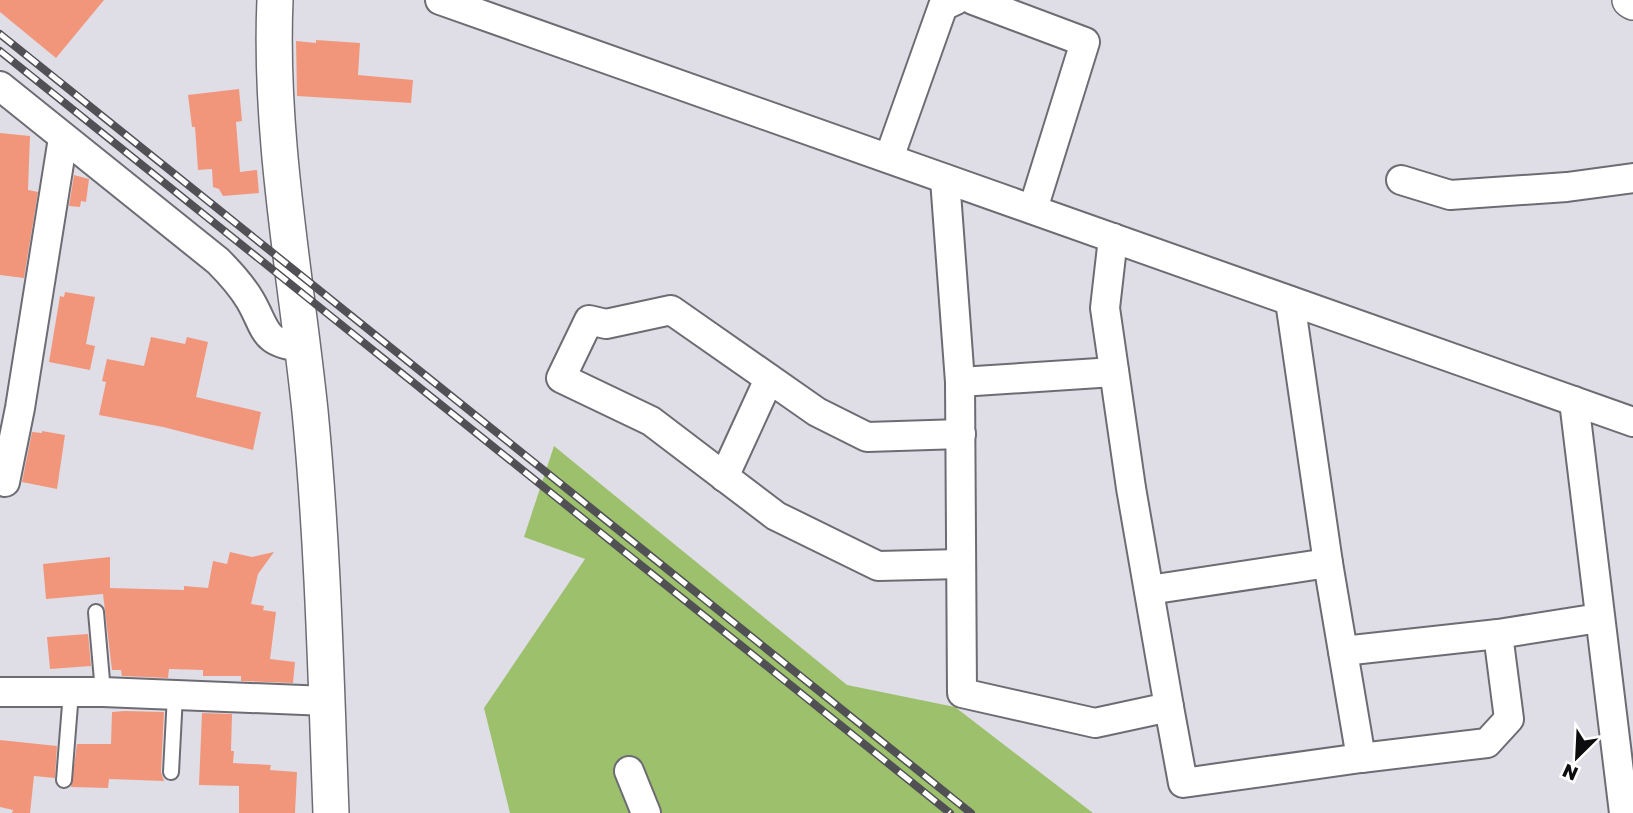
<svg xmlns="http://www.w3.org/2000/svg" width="1633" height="813" font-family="'Golos Text',sans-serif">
  <rect width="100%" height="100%" fill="#dfdee7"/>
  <path fill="#9dc06c" d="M 554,446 L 847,685 L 955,707 L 1093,813 L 510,813 L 484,708 L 585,559 L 524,537 Z"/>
  <g fill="#f2967b">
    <path d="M 0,0 L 104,0 L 56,58 L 0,12 Z"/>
    <path d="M 316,40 L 360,43 L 358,75 L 413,80 L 411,103 L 297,96 L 296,41 L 316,43 Z"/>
    <path d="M 239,89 L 242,121 L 236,122 L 240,172 L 257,170 L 259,193 L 223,196 L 219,189 L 213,187 L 212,169 L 198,170 L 195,127 L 192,127 L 188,95 Z"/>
    <path d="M 0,133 L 30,136 L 28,190 L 38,192 L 24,278 L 0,275 Z"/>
    <path d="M 74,175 L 89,179 L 86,202 L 81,201 L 80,207 L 69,206 Z"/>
    <path d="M 65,292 L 95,297 L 86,344 L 95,346 L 90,370 L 49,362 L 60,296 L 64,297 Z"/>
    <path d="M 151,337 L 185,344 L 187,337 L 208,342 L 196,397 L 261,412 L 253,450 L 163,427 L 99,415 L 106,382 L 102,381 L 107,359 L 144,366 Z"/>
    <path d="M 42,431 L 65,435 L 57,489 L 22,482 L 32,432 L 42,433 Z"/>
    <path d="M 230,552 L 252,557 L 274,552 L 258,574 L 251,604 L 264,606 L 263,610 L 276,612 L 270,659 L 295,662 L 293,683 L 241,681 L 241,676 L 203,676 L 203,670 L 169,669 L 168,678 L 122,676 L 121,670 L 112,670 L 103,594 L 46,599 L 43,564 L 110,557 L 110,588 L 184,590 L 184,586 L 208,588 L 213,561 L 227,564 Z"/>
    <path d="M 88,634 L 91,666 L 50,669 L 47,637 Z"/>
    <path d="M 125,711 L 164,712 L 161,772 L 164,781 L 109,779 L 108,788 L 71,787 L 77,744 L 111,744 L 112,712 Z"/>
    <path d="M 202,713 L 232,714 L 231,751 L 234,751 L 233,763 L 271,765 L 270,770 L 297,772 L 295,813 L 239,813 L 239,786 L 199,785 Z"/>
    <path d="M 0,740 L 57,746 L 55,778 L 34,776 L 30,813 L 12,813 L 13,810 L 0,807 Z"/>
  </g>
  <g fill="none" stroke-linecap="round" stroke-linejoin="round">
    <g stroke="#6d6c73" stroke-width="18">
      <g id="service">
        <path d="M 96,612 L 103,692"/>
        <path d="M 171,772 L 175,695"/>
        <path d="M 64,780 L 71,692"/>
      </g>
    </g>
    <g stroke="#6d6c73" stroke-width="32">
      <g id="minor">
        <path d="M 440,0 L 1633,422"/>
        <path d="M 973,0 L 1085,42 L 1033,209"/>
        <path d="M 0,86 L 218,261 C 230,273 241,285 250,300 C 267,329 262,344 303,347"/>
        <path d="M 889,158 L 943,6 L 956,0"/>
        <path d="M 945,179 L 960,382 L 962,693 L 1095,723 L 1169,707 L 1131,488 L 1105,308 L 1113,238"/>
        <path d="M 1401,180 L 1450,195 L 1567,187 L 1633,178"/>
        <path d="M 960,382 L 1114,372"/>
        <path d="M 1574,401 L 1624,813"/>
        <path d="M 961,434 L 867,437 L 817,412 L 671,310 L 606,324 L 589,320 L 561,378 L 651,421 L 776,516 L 878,566 L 961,564"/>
        <path d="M 724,477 L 769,379"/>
        <path d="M 5,482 L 20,408 L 63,138"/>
        <path d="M 1149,590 L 1328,563"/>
        <path d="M 1498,634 L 1599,618"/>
        <path d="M 1343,651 L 1498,634 L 1509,719 L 1487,743 L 1361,758"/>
        <path d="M 0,692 L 103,692 L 327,701"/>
        <path d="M 1169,707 L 1183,783 L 1361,758 L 1328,563 L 1290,301"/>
        <path d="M 629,771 L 646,813"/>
      </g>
    </g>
    <g stroke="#6d6c73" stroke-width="38">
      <g id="tertiary">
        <path d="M 275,0 C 269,137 296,276 310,411 C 323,545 326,679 331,813"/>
        <path d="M 1630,0 L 1633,2"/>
      </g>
    </g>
    <use href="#service" stroke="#fff" stroke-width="14"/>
    <use href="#minor" stroke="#fff" stroke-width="28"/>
    <use href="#tertiary" stroke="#fff" stroke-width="35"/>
    <g stroke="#505055" stroke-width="8">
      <g id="rail">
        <path d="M 0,34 L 971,813"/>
        <path d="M 0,51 L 950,813"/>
      </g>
    </g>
    <use href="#rail" stroke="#fff" stroke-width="5" stroke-dasharray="16" stroke-linecap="butt"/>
  </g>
  <g transform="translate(1577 757) rotate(204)" stroke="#ffffff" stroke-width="5" paint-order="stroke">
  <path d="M0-5L12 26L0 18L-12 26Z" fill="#0d0d10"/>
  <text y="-10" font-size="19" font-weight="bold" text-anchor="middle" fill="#0d0d10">N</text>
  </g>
</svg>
